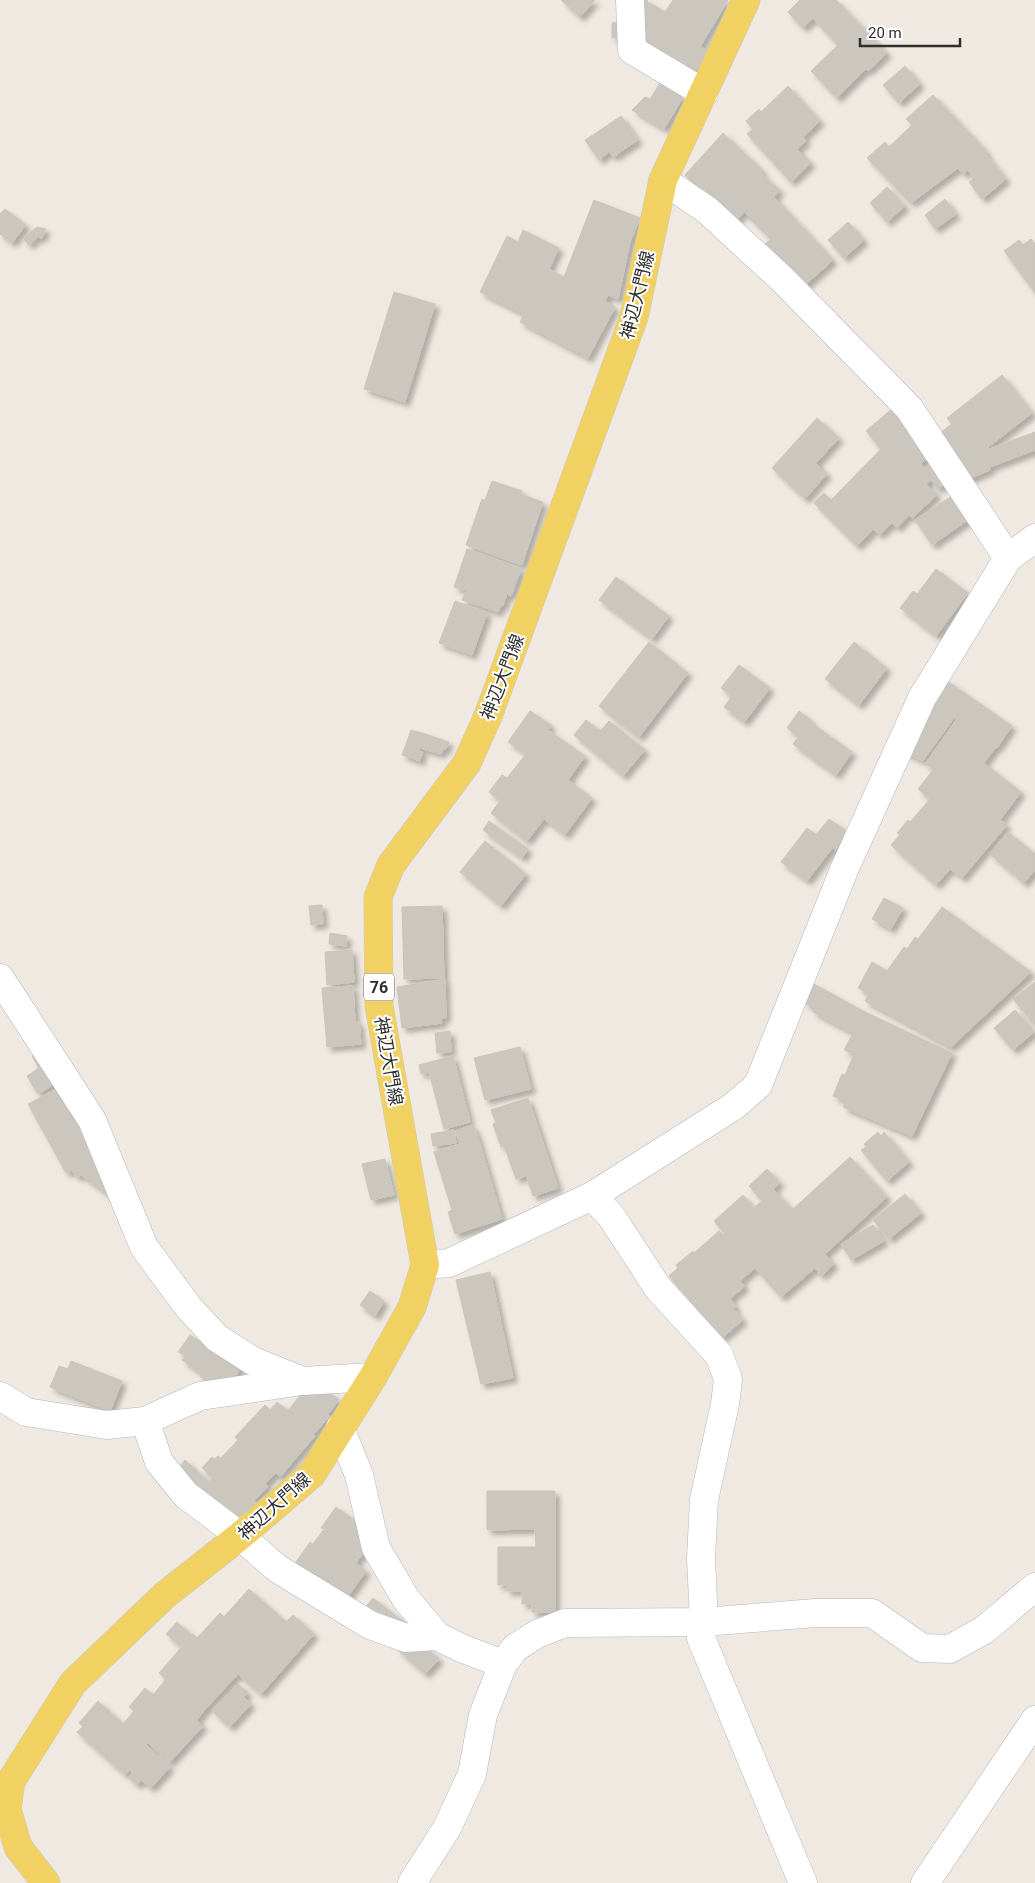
<svg xmlns="http://www.w3.org/2000/svg" width="1035" height="1883" font-family="Roboto,'Noto Sans JP',sans-serif">
  <defs>
    <filter id="shadow"><feDropShadow dx="4.5" dy="4.5" stdDeviation="2.5" flood-color="#0004"/></filter>
  </defs>
  <rect width="100%" height="100%" fill="#efe9e1"/>
  <g fill="#cbc7bf" stroke="#cbc5ba" filter="url(#shadow)">
    <path d="M 561,0 L 595,0 L 580,17 Z"/>
    <path d="M 639,0 L 647,0 L 648,3 L 650,3 L 665,12 L 673,0 L 728,0 L 700,47 L 708,51 L 694,74 L 643,43 Z"/>
    <path d="M 800,0 L 836,0 L 887,53 L 868,71 L 866,69 L 837,98 L 811,71 L 838,45 L 813,18 L 803,28 L 788,12 Z"/>
    <path d="M 624,22 L 625,37 L 612,38 L 612,23 Z"/>
    <path d="M 905,66 L 920,84 L 899,103 L 883,85 Z"/>
    <path d="M 660,83 L 683,97 L 664,129 L 632,110 L 645,97 L 650,99 Z"/>
    <path d="M 788,86 L 820,121 L 803,137 L 806,141 L 797,149 L 811,163 L 791,182 L 747,134 L 753,129 L 746,121 L 759,109 L 761,112 Z"/>
    <path d="M 933,95 L 987,152 L 985,153 L 1006,179 L 982,199 L 969,182 L 974,178 L 968,170 L 963,174 L 958,168 L 911,203 L 867,158 L 885,142 L 889,147 L 912,125 L 906,119 Z"/>
    <path d="M 621,116 L 638,140 L 613,157 L 596,133 Z"/>
    <path d="M 596,133 L 609,152 L 599,160 L 585,140 Z"/>
    <path d="M 723,133 L 763,171 L 761,173 L 780,191 L 774,197 L 833,260 L 803,287 L 765,244 L 771,239 L 744,212 L 735,222 L 685,175 Z"/>
    <path d="M 887,187 L 905,206 L 887,222 L 870,203 Z"/>
    <path d="M 945,199 L 956,214 L 935,229 L 925,215 Z"/>
    <path d="M 594,200 L 640,218 L 630,242 L 618,299 L 608,295 L 605,301 L 615,307 L 588,358 L 520,322 L 524,314 L 480,292 L 507,236 L 518,242 L 523,230 L 559,248 L 549,269 L 564,277 Z"/>
    <path d="M 5,209 L 26,225 L 12,243 L 0,234 L 0,213 L 1,213 Z"/>
    <path d="M 848,222 L 864,240 L 844,258 L 828,240 Z"/>
    <path d="M 37,227 L 46,229 L 41,239 L 39,236 L 29,245 L 23,238 Z"/>
    <path d="M 1031,239 L 1035,244 L 1035,293 L 1004,251 L 1019,240 L 1023,245 Z"/>
    <path d="M 394,292 L 435,304 L 405,402 L 364,389 Z"/>
    <path d="M 1002,375 L 1032,413 L 977,456 L 947,418 Z"/>
    <path d="M 893,408 L 932,454 L 910,473 L 920,483 L 857,546 L 814,503 L 824,493 L 831,500 L 881,449 L 866,431 Z"/>
    <path d="M 817,418 L 839,438 L 816,463 L 827,474 L 805,499 L 772,468 Z"/>
    <path d="M 952,424 L 977,456 L 984,451 L 990,470 L 966,480 L 937,435 Z"/>
    <path d="M 1035,432 L 1035,450 L 990,467 L 984,451 Z"/>
    <path d="M 936,461 L 949,482 L 937,489 L 924,468 Z"/>
    <path d="M 921,464 L 931,480 L 926,484 L 937,495 L 912,518 L 909,515 L 897,528 L 892,523 L 879,535 L 874,529 L 920,483 L 910,473 Z"/>
    <path d="M 492,481 L 522,491 L 520,494 L 543,502 L 522,565 L 466,545 L 482,499 L 485,500 Z"/>
    <path d="M 952,496 L 968,520 L 932,545 L 915,520 Z"/>
    <path d="M 467,549 L 521,569 L 511,596 L 507,594 L 503,606 L 501,605 L 498,612 L 462,600 L 466,591 L 454,587 Z"/>
    <path d="M 936,569 L 968,593 L 936,636 L 900,608 L 913,591 L 917,594 Z"/>
    <path d="M 616,577 L 669,616 L 652,639 L 599,600 Z"/>
    <path d="M 455,601 L 487,613 L 472,655 L 439,643 Z"/>
    <path d="M 649,642 L 688,673 L 639,737 L 599,706 Z"/>
    <path d="M 854,642 L 887,668 L 859,705 L 825,679 Z"/>
    <path d="M 739,665 L 770,688 L 752,712 L 721,688 Z"/>
    <path d="M 946,680 L 1012,726 L 997,748 L 934,704 Z"/>
    <path d="M 732,696 L 752,712 L 744,722 L 724,707 Z"/>
    <path d="M 934,704 L 954,718 L 923,761 L 904,752 Z"/>
    <path d="M 530,711 L 551,725 L 548,730 L 585,756 L 568,780 L 592,798 L 565,835 L 544,819 L 527,841 L 491,813 L 500,801 L 489,792 L 502,775 L 507,778 L 526,754 L 508,742 Z"/>
    <path d="M 799,711 L 811,720 L 799,737 L 787,728 Z"/>
    <path d="M 586,720 L 600,731 L 609,721 L 645,750 L 623,776 L 574,735 Z"/>
    <path d="M 956,720 L 996,747 L 963,791 L 925,764 Z"/>
    <path d="M 810,722 L 852,752 L 836,775 L 793,744 Z"/>
    <path d="M 411,730 L 425,734 L 419,751 L 423,752 L 420,761 L 402,755 Z"/>
    <path d="M 425,734 L 449,742 L 445,750 L 443,749 L 441,754 L 420,748 Z"/>
    <path d="M 985,764 L 1021,792 L 1000,820 L 963,791 Z"/>
    <path d="M 933,770 L 1007,825 L 962,878 L 950,869 L 936,885 L 891,845 L 900,835 L 897,833 L 908,820 L 910,822 L 930,799 L 918,789 Z"/>
    <path d="M 829,819 L 845,830 L 836,850 L 816,835 Z"/>
    <path d="M 489,821 L 528,849 L 522,858 L 483,830 Z"/>
    <path d="M 807,828 L 833,847 L 807,881 L 781,862 Z"/>
    <path d="M 1008,832 L 1035,854 L 1035,870 L 1024,883 L 990,854 Z"/>
    <path d="M 485,841 L 526,874 L 501,906 L 460,872 Z"/>
    <path d="M 884,898 L 903,908 L 891,929 L 872,919 Z"/>
    <path d="M 322,905 L 323,924 L 311,925 L 309,906 Z"/>
    <path d="M 442,906 L 444,978 L 404,979 L 402,907 Z"/>
    <path d="M 942,907 L 1031,972 L 951,1047 L 865,1001 L 869,993 L 858,988 L 872,962 L 887,971 L 904,947 L 907,949 L 915,937 L 918,939 Z"/>
    <path d="M 330,933 L 347,936 L 346,946 L 329,944 Z"/>
    <path d="M 352,950 L 354,982 L 327,985 L 325,952 Z"/>
    <path d="M 445,979 L 446,1018 L 441,1018 L 442,1023 L 402,1028 L 397,987 Z"/>
    <path d="M 1035,982 L 1035,1020 L 1032,1022 L 1013,999 Z"/>
    <path d="M 814,984 L 863,1011 L 952,1053 L 912,1136 L 843,1107 L 846,1101 L 833,1096 L 842,1074 L 845,1075 L 854,1054 L 844,1050 L 853,1033 L 813,1012 L 815,1008 L 804,1003 Z"/>
    <path d="M 353,986 L 355,1022 L 359,1022 L 361,1044 L 327,1047 L 322,988 Z"/>
    <path d="M 1015,1010 L 1034,1032 L 1013,1050 L 994,1028 Z"/>
    <path d="M 450,1031 L 451,1052 L 437,1053 L 435,1033 Z"/>
    <path d="M 520,1047 L 531,1089 L 485,1100 L 474,1058 Z"/>
    <path d="M 38,1052 L 56,1083 L 38,1094 L 27,1076 L 39,1068 L 32,1056 Z"/>
    <path d="M 453,1056 L 470,1122 L 444,1129 L 429,1072 L 421,1074 L 419,1065 Z"/>
    <path d="M 55,1090 L 60,1101 L 67,1097 L 114,1194 L 110,1196 L 81,1175 L 76,1177 L 72,1170 L 66,1173 L 28,1104 Z"/>
    <path d="M 528,1098 L 558,1188 L 533,1196 L 526,1176 L 516,1179 L 504,1145 L 501,1147 L 493,1124 L 496,1123 L 491,1110 Z"/>
    <path d="M 473,1125 L 478,1138 L 460,1144 L 456,1131 Z"/>
    <path d="M 454,1130 L 456,1143 L 433,1146 L 431,1134 Z"/>
    <path d="M 878,1132 L 881,1136 L 884,1132 L 909,1162 L 887,1181 L 861,1150 L 866,1147 L 864,1144 Z"/>
    <path d="M 478,1138 L 502,1219 L 455,1234 L 448,1212 L 452,1210 L 434,1152 Z"/>
    <path d="M 850,1157 L 887,1197 L 825,1254 L 834,1264 L 821,1276 L 815,1268 L 781,1297 L 755,1268 L 740,1281 L 745,1286 L 730,1299 L 736,1307 L 734,1309 L 743,1320 L 722,1338 L 669,1276 L 678,1268 L 676,1265 L 693,1251 L 694,1253 L 719,1231 L 724,1236 L 726,1235 L 714,1221 L 743,1195 L 754,1208 L 774,1190 L 792,1210 Z"/>
    <path d="M 385,1159 L 394,1195 L 371,1200 L 362,1164 Z"/>
    <path d="M 767,1169 L 780,1183 L 761,1200 L 749,1186 Z"/>
    <path d="M 905,1194 L 921,1213 L 889,1239 L 873,1220 Z"/>
    <path d="M 873,1225 L 884,1241 L 851,1260 L 841,1244 Z"/>
    <path d="M 490,1272 L 513,1378 L 481,1384 L 456,1280 Z"/>
    <path d="M 370,1291 L 384,1301 L 375,1316 L 360,1305 Z"/>
    <path d="M 190,1335 L 241,1367 L 233,1381 L 213,1388 L 200,1376 L 202,1374 L 182,1360 L 186,1356 L 178,1352 Z"/>
    <path d="M 71,1361 L 122,1381 L 110,1411 L 50,1387 L 59,1366 L 68,1369 Z"/>
    <path d="M 327,1391 L 339,1400 L 328,1414 L 304,1396 Z"/>
    <path d="M 302,1393 L 330,1416 L 313,1435 L 286,1413 Z"/>
    <path d="M 277,1402 L 288,1411 L 286,1413 L 315,1436 L 308,1444 L 270,1410 Z"/>
    <path d="M 265,1405 L 308,1444 L 280,1477 L 276,1473 L 265,1484 L 268,1486 L 254,1501 L 257,1503 L 233,1530 L 172,1475 L 185,1460 L 209,1482 L 213,1478 L 202,1468 L 212,1457 L 215,1459 L 218,1456 L 221,1458 L 238,1440 L 235,1437 Z"/>
    <path d="M 487,1491 L 555,1491 L 555,1612 L 532,1612 L 532,1604 L 522,1604 L 522,1591 L 507,1591 L 507,1585 L 498,1585 L 498,1547 L 536,1547 L 535,1529 L 487,1530 Z"/>
    <path d="M 336,1507 L 376,1535 L 356,1563 L 366,1571 L 340,1608 L 289,1572 L 310,1542 L 313,1544 L 324,1529 L 321,1528 Z"/>
    <path d="M 249,1589 L 286,1622 L 293,1615 L 314,1634 L 261,1694 L 238,1674 L 203,1712 L 159,1673 L 193,1634 L 197,1638 L 220,1613 L 224,1617 Z"/>
    <path d="M 373,1598 L 409,1626 L 357,1618 Z"/>
    <path d="M 177,1622 L 192,1636 L 182,1647 L 166,1634 Z"/>
    <path d="M 411,1634 L 439,1659 L 425,1674 L 397,1649 Z"/>
    <path d="M 166,1679 L 203,1712 L 197,1720 L 203,1726 L 170,1762 L 148,1743 L 146,1745 L 170,1767 L 151,1788 L 141,1780 L 137,1785 L 128,1777 L 132,1773 L 129,1770 L 125,1775 L 77,1732 L 83,1727 L 79,1723 L 98,1701 L 123,1724 L 134,1711 L 129,1707 L 145,1688 L 153,1695 Z"/>
    <path d="M 238,1684 L 248,1693 L 243,1697 L 251,1704 L 230,1727 L 212,1711 Z"/>
  </g>
  <g fill="none" stroke-linecap="round" stroke-linejoin="round">
    <g stroke="#b4b7c1" stroke-width="29">
      <g id="street">
        <path d="M 630,0 L 632,50 L 704,93"/>
        <path d="M 1008,558 L 1035,538"/>
        <path d="M 0,978 L 92,1120 L 144,1247 L 189,1308 L 217,1338 L 253,1361 L 302,1381 L 373,1377"/>
        <path d="M 592,1196 L 611,1216 L 658,1288 L 719,1355 L 728,1379 L 725,1404 L 704,1500 L 701,1558 L 704,1622 L 701,1638 L 803,1883"/>
        <path d="M 425,1265 L 449,1263 L 592,1196 L 734,1106 L 758,1085 L 844,870 L 922,698 L 1008,558 L 909,408 L 782,279 L 707,210 L 663,180"/>
        <path d="M 0,1396 L 26,1412 L 107,1425 L 145,1421 L 200,1396 L 302,1381"/>
        <path d="M 145,1421 L 159,1462 L 186,1495 L 240,1536 L 278,1569 L 370,1625 L 406,1638 L 437,1636"/>
        <path d="M 340,1428 L 359,1475 L 376,1548 L 406,1599 L 437,1636 L 461,1648 L 503,1664"/>
        <path d="M 412,1883 L 447,1828 L 472,1774 L 483,1715 L 503,1664 L 515,1648 L 537,1634 L 565,1623 L 704,1622 L 815,1613 L 872,1613 L 922,1648 L 950,1649 L 984,1630 L 1035,1587"/>
        <path d="M 925,1883 L 1035,1720"/>
      </g>
    </g>
    <g stroke="#c9c9c9" stroke-width="29">
      <path id="primary" d="M 46,1883 L 18,1847 L 7,1809 L 11,1781 L 73,1683 L 165,1595 L 240,1536 L 312,1474 L 373,1377 L 412,1307 L 425,1265 L 379,1006 L 378,897 L 391,865 L 467,763 L 488,716 L 634,317 L 663,180 L 746,0"/>
    </g>
    <use href="#street" stroke="#fff" stroke-width="28"/>
    <use href="#primary" stroke="#f2d163" stroke-width="28"/>
  </g>
  <g text-anchor="middle" dominant-baseline="central" stroke-width="4" stroke-linejoin="round" paint-order="stroke">
    <rect fill="#fff" stroke="#6d6d6d" stroke-width="1" x="364" y="973.5" width="30" height="27" rx="4"/>
    <g font-size="16" font-weight="bold" fill="#2e2e2e">
      <text x="379" y="987">76</text>
    </g>
    <g font-size="18" fill="#2e2e2e" stroke="#fff">
      <text transform="translate(637 295) rotate(-76)">神辺大門線</text>
      <text transform="translate(502 677) rotate(-69)">神辺大門線</text>
      <text transform="translate(389 1061) rotate(80)">神辺大門線</text>
      <text transform="translate(274 1506) rotate(-42)">神辺大門線</text>
    </g>
  </g>
  <path d="M860 38v8h100v-8" fill="none" stroke="#2e2e2e" stroke-width="2.5"/>
  <text x="868" y="38" font-size="15" fill="#2e2e2e" stroke="#ffffff" stroke-width="4" paint-order="stroke">20 m</text>
</svg>
